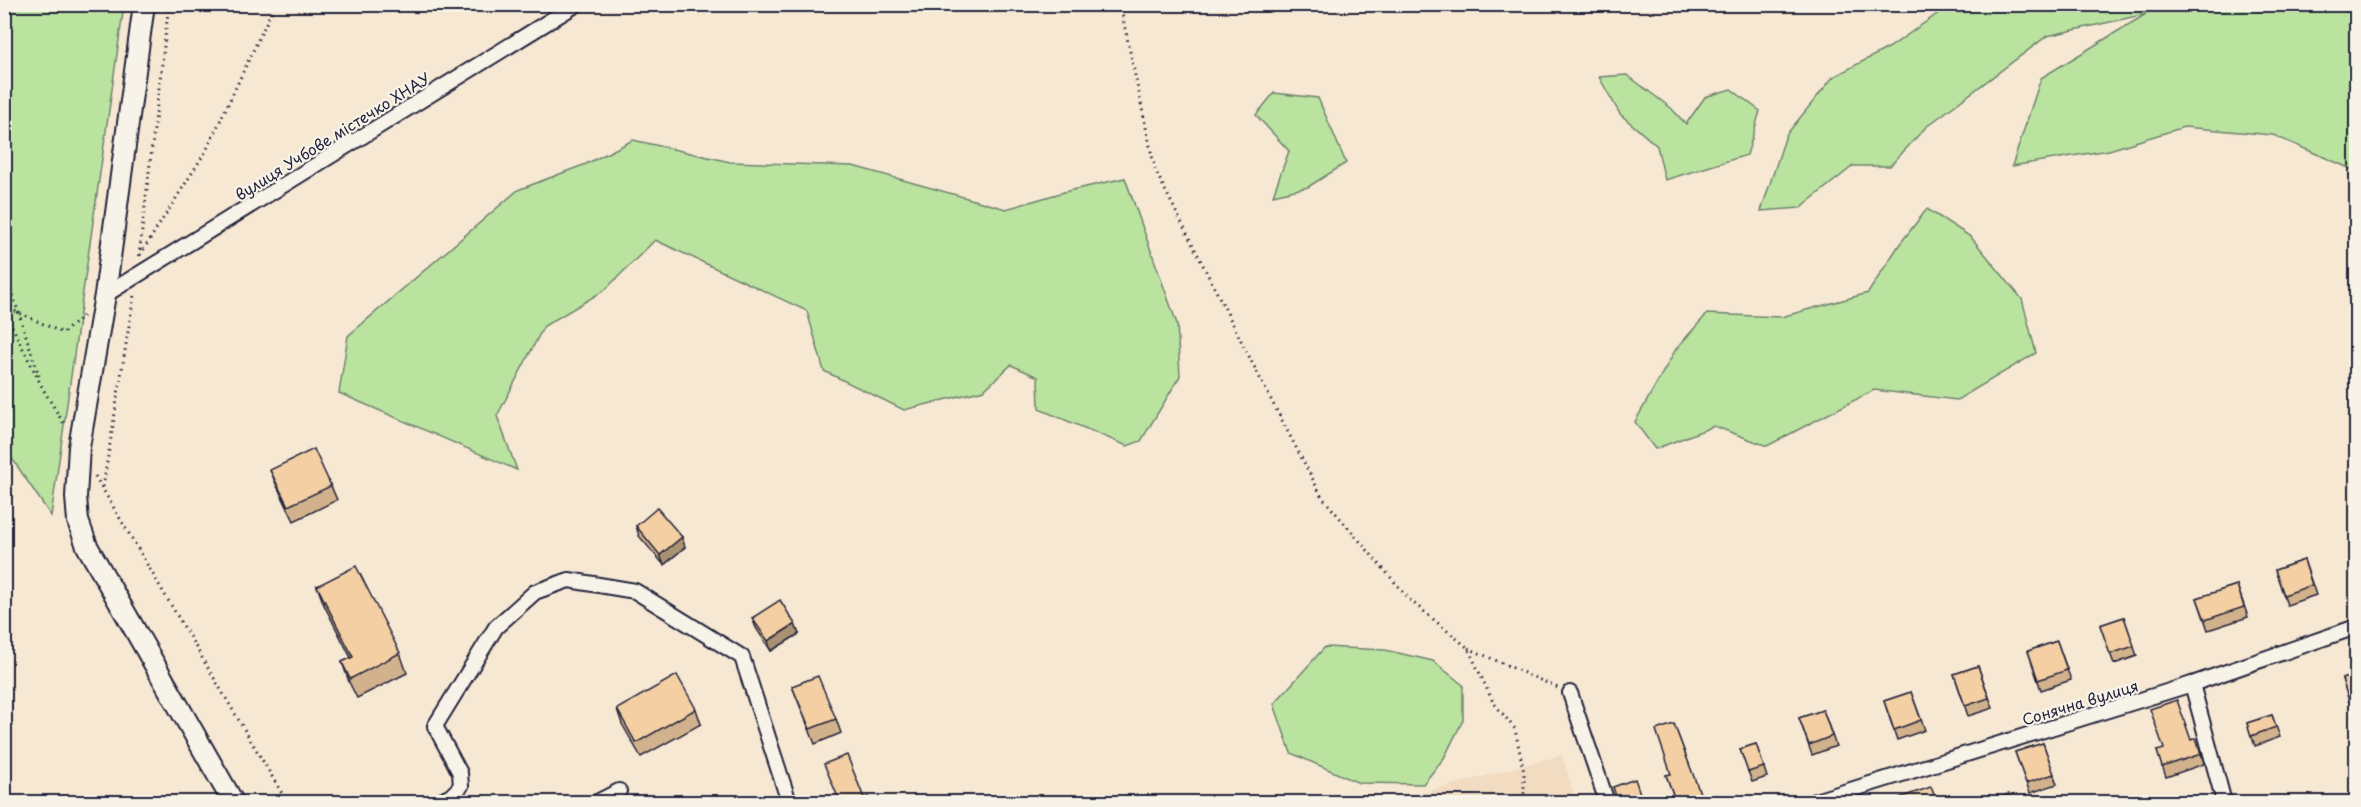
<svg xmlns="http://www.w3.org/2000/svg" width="2361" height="807" font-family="'Playpen Sans',sans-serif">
  <rect width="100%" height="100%" fill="#f6e8d3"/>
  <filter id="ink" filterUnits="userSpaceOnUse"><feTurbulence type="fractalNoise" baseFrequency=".0167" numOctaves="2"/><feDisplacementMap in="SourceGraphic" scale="12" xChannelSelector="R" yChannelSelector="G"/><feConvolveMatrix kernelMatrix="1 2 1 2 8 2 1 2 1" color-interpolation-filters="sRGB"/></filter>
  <g filter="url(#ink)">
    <path fill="#f1dcc2" d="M 1562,755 L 1576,802 L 1413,802 L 1411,796 Z"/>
    <g fill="#bae3a0" stroke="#6e826e" stroke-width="1.5">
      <path d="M 2334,4 L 2356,18 L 2356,171 L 2273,135 L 2184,127 L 2109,150 L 2012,166 L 2041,78 L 2146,14 L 2047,36 L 1926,127 L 1890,166 L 1853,166 L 1800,208 L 1761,211 L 1786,135 L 1833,77 L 1890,47 L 1950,5 Z"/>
      <path d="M 4,5 L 124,5 L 51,516 L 5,448 Z"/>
      <path d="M 1627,75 L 1671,108 L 1686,124 L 1705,97 L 1731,89 L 1760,111 L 1747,155 L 1665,180 L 1657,146 L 1620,114 L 1599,77 Z"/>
      <path d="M 1274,93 L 1318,98 L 1346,163 L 1308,187 L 1273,195 L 1289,151 L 1256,115 Z"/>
      <path d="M 633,140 L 730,162 L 853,166 L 1006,209 L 1064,192 L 1125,178 L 1177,324 L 1180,376 L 1141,441 L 1127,446 L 1039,409 L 1038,377 L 1011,365 L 984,390 L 904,410 L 824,371 L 807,311 L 655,240 L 605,290 L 544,326 L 497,416 L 517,470 L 339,393 L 348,336 L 518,190 L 586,164 Z"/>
      <path d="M 1927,209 L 1971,237 L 2022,299 L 2036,353 L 1957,400 L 1874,390 L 1767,446 L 1714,426 L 1655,449 L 1635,422 L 1676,349 L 1707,314 L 1781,317 L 1868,293 L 1899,245 Z"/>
      <path d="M 1325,647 L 1385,650 L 1433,661 L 1463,685 L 1463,720 L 1444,758 L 1423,784 L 1359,783 L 1291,753 L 1274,704 Z"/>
    </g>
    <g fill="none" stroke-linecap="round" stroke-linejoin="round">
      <g stroke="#22223b" stroke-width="18">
        <g id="street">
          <path d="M 105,295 L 577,4"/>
          <path d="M 2192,684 L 2224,802"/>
          <path d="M 1570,693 L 1607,802"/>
          <path d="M 439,802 L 451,796 L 461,786 L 460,773 L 435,726 L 496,627 L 535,592 L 569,580 L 635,591 L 742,657 L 789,802"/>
          <path d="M 597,802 L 619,791"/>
          <path d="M 1812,802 L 2192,684 L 2356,627"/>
        </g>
      </g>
      <g stroke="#22223b" stroke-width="24">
        <path id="secondary" d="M 144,4 L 105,295 L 79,447 L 76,497 L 78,521 L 87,546 L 233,802"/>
      </g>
      <g stroke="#22223b" stroke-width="3" stroke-dasharray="1.5 4.5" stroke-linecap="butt">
        <path d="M 1120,4 L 1155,170 L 1266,390 L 1322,497 L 1410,600 L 1468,648 L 1493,702 L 1515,729 L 1524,773 L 1524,802"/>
        <path d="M 4,242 L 6,274 L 39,376"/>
        <path d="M 140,255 L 206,151 L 275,4"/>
        <path d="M 139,256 L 169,4"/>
        <path d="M 4,306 L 63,333 L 83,316"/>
        <path d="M 4,310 L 43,389 L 64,424"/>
        <path d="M 95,476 L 287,802"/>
        <path d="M 103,487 L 134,295"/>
        <path d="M 1468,648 L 1558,688"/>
      </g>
      <use href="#street" stroke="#f7f3e8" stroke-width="14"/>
      <use href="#secondary" stroke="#f7f3e8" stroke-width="20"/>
    </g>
    <g fill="#d1b28c" stroke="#22223b" stroke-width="1.5">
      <path d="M 270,470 L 331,486 L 337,500 L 294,521 L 276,484 Z"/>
      <path d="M 636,526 L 685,547 L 664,565 L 639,536 Z"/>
      <path d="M 2304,560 L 2316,595 L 2287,605 L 2275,570 Z"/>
      <path d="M 2237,585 L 2248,617 L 2208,630 L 2197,598 Z"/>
      <path d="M 317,586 L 400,653 L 407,673 L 357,698 L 349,682 L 342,662 L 351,658 L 324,605 Z"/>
      <path d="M 2124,617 L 2137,656 L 2114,664 L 2100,625 Z"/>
      <path d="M 752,618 L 799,634 L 771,651 L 756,628 Z"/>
      <path d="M 2057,641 L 2071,680 L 2041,690 L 2028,651 Z"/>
      <path d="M 1978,666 L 1993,708 L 1968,716 L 1954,674 Z"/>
      <path d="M 2356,674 L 2356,709 L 2353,711 L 2342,679 Z"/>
      <path d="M 792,686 L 836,719 L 841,733 L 815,744 Z"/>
      <path d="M 1911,692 L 1925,730 L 1897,740 L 1884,701 Z"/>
      <path d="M 617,709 L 696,709 L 701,724 L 641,757 L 622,724 Z"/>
      <path d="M 1823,710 L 1836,746 L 1812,755 L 1799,718 Z"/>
      <path d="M 2272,715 L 2280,737 L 2255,746 L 2247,723 Z"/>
      <path d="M 1674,724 L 1703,802 L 1676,802 L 1666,775 L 1671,774 Z"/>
      <path d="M 2043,743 L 2057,784 L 2030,793 L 2015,752 Z"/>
      <path d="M 1756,744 L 1767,777 L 1752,782 L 1740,749 Z"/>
      <path d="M 2200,748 L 2204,764 L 2166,777 L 2157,751 Z"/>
    </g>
    <g fill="#aa9172" stroke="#22223b" stroke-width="1.5">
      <path d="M 682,537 L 685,547 L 664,565 L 660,555 Z"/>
      <path d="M 795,624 L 799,634 L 771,651 L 768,641 Z"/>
    </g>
    <g fill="#f3cfa3" stroke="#22223b" stroke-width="1.5">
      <path d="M 314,449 L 331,486 L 288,506 L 270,470 Z"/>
      <path d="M 657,508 L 682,537 L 660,555 L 636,526 Z"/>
      <path d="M 2304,560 L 2312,585 L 2284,595 L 2275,570 Z"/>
      <path d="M 356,566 L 400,653 L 350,679 L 342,662 L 353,657 L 317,586 Z"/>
      <path d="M 2237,585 L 2244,607 L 2205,620 L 2197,598 Z"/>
      <path d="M 780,600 L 795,624 L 768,641 L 752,618 Z"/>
      <path d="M 2124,617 L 2134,646 L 2110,654 L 2100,625 Z"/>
      <path d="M 2057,641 L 2067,670 L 2038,680 L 2028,651 Z"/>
      <path d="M 1978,666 L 1989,698 L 1965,706 L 1954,674 Z"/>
      <path d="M 2356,674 L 2356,698 L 2349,701 L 2342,679 Z"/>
      <path d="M 677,675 L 696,709 L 636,743 L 617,709 Z"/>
      <path d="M 818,676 L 836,719 L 810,729 L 792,686 Z"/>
      <path d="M 1911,692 L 1921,720 L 1894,730 L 1884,701 Z"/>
      <path d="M 2177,700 L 2191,740 L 2196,738 L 2201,754 L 2162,767 L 2157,751 L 2164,749 L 2150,709 Z"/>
      <path d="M 1823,710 L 1832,736 L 1809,745 L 1799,718 Z"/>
      <path d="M 2272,715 L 2276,727 L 2251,736 L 2247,723 Z"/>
      <path d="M 1674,724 L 1700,793 L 1676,802 L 1666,775 L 1671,774 L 1656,730 Z"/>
      <path d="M 2043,743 L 2054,774 L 2026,783 L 2015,752 Z"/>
      <path d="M 1756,744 L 1764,767 L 1748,772 L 1740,749 Z"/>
      <path d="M 847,755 L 864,798 L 868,797 L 870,802 L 840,802 L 824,764 Z"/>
      <path d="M 1635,779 L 1643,802 L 1618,802 L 1613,787 Z"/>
      <path d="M 1931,787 L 1937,802 L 1900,802 L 1899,798 Z"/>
      <path d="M 2009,794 L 2012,802 L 1987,802 L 1987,801 Z"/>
    </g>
  </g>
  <g text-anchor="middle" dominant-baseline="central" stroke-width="4.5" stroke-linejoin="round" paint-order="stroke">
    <g font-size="15" fill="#22223b" stroke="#f7f3e8">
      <text transform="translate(332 136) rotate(-32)">вулиця Учбове містечко ХНАУ</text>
      <text transform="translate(2080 702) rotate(-17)">Сонячна вулиця</text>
    </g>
  </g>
  <rect width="2361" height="807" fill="none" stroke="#f7f3e8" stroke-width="24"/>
  <rect x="12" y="12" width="2337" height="783" fill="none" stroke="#22223b" stroke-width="2" filter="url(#ink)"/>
</svg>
